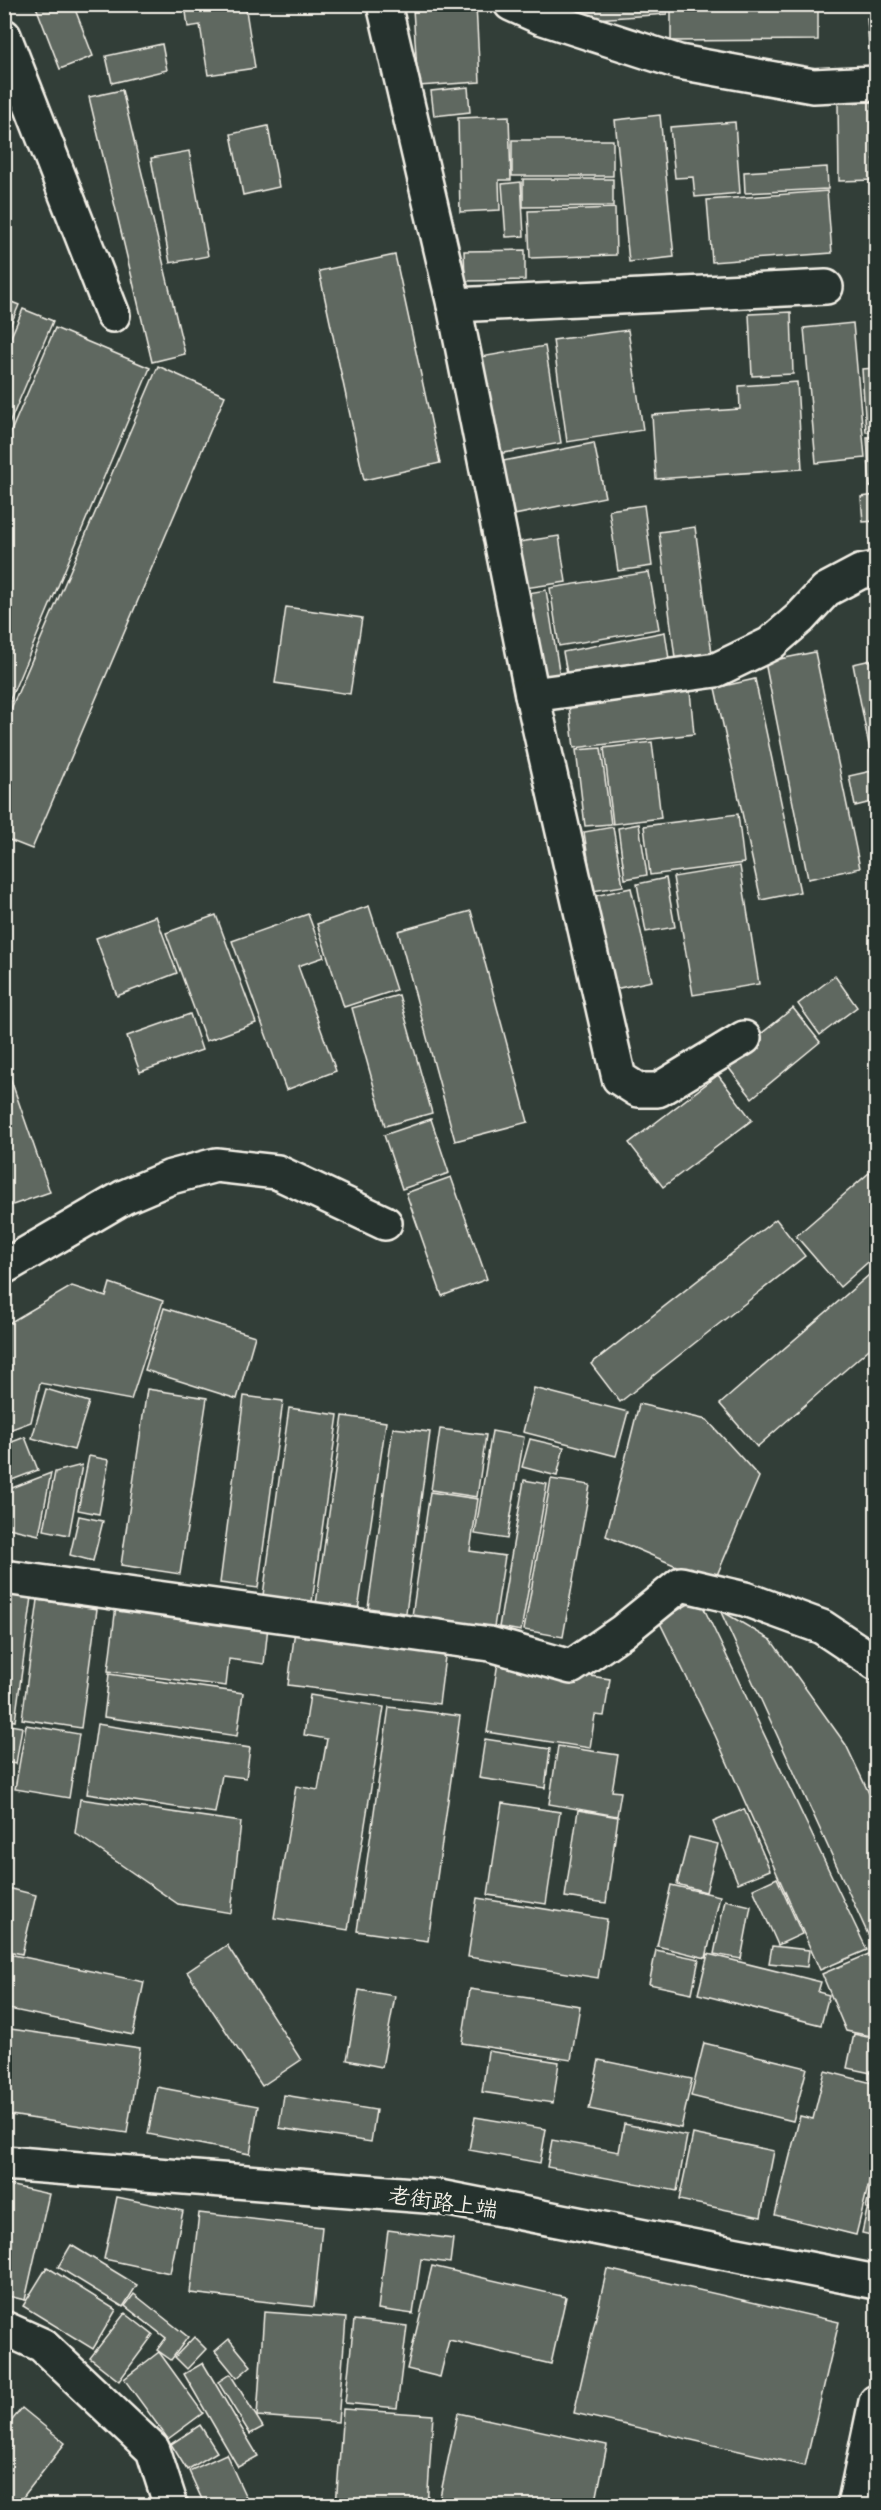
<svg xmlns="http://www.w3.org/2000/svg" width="881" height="2510" font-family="'Shantell Sans','LXGW WenKai TC',sans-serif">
  <rect width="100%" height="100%" fill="#323e38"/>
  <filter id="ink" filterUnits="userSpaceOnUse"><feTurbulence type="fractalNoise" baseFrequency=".0167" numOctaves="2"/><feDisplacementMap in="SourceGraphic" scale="12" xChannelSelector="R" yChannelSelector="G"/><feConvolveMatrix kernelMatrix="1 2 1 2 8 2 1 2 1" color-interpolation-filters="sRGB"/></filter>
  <g filter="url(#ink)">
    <g fill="#5f6861" stroke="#f4f1e8" stroke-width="1.5">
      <path d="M 35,4 L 73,4 L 93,56 L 60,69 Z"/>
      <path d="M 185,4 L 245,4 L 255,68 L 208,75 L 200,25 L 188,27 Z"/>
      <path d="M 580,4 L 667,4 L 667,14 L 581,20 Z"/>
      <path d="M 671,4 L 818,4 L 818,40 L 671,41 Z"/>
      <path d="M 476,5 L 480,82 L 418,86 L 413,9 Z"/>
      <path d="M 876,17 L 876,71 L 871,72 L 867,18 Z"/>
      <path d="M 162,44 L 167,70 L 112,83 L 106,56 Z"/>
      <path d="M 468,87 L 470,112 L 434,116 L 431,91 Z"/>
      <path d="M 122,90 L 185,354 L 152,362 L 89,97 Z"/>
      <path d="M 873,102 L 874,180 L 839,181 L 838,103 Z"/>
      <path d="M 660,115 L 674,257 L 629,262 L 615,120 Z"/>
      <path d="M 509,116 L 511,180 L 499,180 L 500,210 L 460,212 L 458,118 Z"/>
      <path d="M 735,122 L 740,193 L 695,197 L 693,177 L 675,178 L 670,127 Z"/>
      <path d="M 268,126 L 279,187 L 243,195 L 231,134 Z"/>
      <rect x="512" y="140" width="101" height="36"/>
      <path d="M 189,151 L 208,256 L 170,263 L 151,158 Z"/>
      <path d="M 827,167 L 828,189 L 745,193 L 744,172 Z"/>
      <path d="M 523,179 L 613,179 L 613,206 L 523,207 Z"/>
      <path d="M 521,182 L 524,236 L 506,237 L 502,184 Z"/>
      <path d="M 827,191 L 832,253 L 712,262 L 707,200 Z"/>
      <path d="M 615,208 L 616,255 L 530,258 L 528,211 Z"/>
      <path d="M 525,250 L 525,280 L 465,281 L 464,251 Z"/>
      <path d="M 395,255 L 440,463 L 364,480 L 319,271 Z"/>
      <path d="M 4,299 L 19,305 L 4,340 Z"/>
      <path d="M 23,309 L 53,321 L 4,436 L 4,353 Z"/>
      <path d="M 791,312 L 793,374 L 752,376 L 749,314 Z"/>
      <path d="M 853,323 L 865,458 L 816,463 L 804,328 Z"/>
      <path d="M 55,328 L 150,368 L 4,714 L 4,448 Z"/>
      <path d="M 628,330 L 643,430 L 567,442 L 553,340 Z"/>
      <path d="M 545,346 L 561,443 L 498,454 L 481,357 Z"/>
      <path d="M 158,366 L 225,396 L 32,849 L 4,838 L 4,725 Z"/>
      <path d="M 876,368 L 876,432 L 866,432 L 862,369 Z"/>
      <path d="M 797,382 L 802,469 L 656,479 L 652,415 L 740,409 L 739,386 Z"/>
      <path d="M 876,436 L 876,486 L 870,487 L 867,437 Z"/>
      <path d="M 594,443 L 605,497 L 509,516 L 498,462 Z"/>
      <path d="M 876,495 L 876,521 L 863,522 L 861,497 Z"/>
      <path d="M 644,505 L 652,566 L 618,571 L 609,510 Z"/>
      <path d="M 695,527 L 712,654 L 675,658 L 659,532 Z"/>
      <path d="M 559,536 L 566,582 L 525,588 L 519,542 Z"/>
      <path d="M 649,572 L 659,629 L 559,646 L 550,588 Z"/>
      <path d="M 546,590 L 560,677 L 537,681 L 522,594 Z"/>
      <path d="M 286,607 L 362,618 L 350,694 L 275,683 Z"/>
      <path d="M 665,632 L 669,659 L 568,679 L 563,652 Z"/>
      <path d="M 815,652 L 860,868 L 808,879 L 765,662 Z"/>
      <path d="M 876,659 L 876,765 L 873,766 L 853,664 Z"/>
      <path d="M 755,679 L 800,892 L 761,900 L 715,688 Z"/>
      <path d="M 690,691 L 694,734 L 574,748 L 569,705 Z"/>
      <path d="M 652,742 L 661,818 L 613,824 L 604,748 Z"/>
      <path d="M 601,748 L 611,824 L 585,826 L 576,750 Z"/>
      <path d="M 876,770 L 876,801 L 855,806 L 849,776 Z"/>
      <path d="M 738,814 L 744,863 L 650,875 L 644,826 Z"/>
      <path d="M 639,824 L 647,875 L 625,879 L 618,828 Z"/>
      <path d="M 613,827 L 623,886 L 593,891 L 584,832 Z"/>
      <path d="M 740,866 L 759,984 L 693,995 L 673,877 Z"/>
      <path d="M 666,878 L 675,927 L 646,932 L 637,884 Z"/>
      <path d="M 631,888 L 652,981 L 610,990 L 590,897 Z"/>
      <path d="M 369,906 L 396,990 L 344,1007 L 317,924 Z"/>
      <path d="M 471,911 L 528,1122 L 455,1141 L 398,931 Z"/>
      <path d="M 308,914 L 324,957 L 298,966 L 336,1071 L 286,1090 L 232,941 Z"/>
      <path d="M 216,915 L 256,1023 L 206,1041 L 166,933 Z"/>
      <path d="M 156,916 L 177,973 L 117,996 L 96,938 Z"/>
      <path d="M 835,976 L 857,1007 L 820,1035 L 798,1004 Z"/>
      <path d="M 399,995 L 432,1113 L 385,1126 L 352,1008 Z"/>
      <path d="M 793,1008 L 820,1042 L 752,1098 L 725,1063 Z"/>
      <path d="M 190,1014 L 202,1050 L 140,1072 L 127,1036 Z"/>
      <path d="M 4,1060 L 50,1192 L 4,1208 Z"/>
      <path d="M 718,1075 L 752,1120 L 663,1187 L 629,1143 Z"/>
      <path d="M 431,1119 L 449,1173 L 402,1189 L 384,1135 Z"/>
      <path d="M 876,1167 L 876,1255 L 840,1287 L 796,1236 Z"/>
      <path d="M 451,1177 L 487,1279 L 442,1296 L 406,1193 Z"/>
      <path d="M 776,1219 L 805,1256 L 620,1402 L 591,1364 Z"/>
      <path d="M 876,1269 L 876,1343 L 757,1447 L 720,1404 Z"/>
      <path d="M 110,1283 L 163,1301 L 131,1400 L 40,1383 L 31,1422 L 4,1432 L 4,1326 L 72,1286 L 106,1297 Z"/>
      <path d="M 164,1308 L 255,1336 L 237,1399 L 145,1370 Z"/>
      <path d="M 534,1388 L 628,1412 L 616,1456 L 523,1432 Z"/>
      <path d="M 46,1389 L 89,1402 L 74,1450 L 32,1438 Z"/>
      <path d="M 147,1389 L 207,1398 L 180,1574 L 121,1565 Z"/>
      <path d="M 244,1396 L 283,1401 L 258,1588 L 220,1583 Z"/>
      <path d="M 639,1404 L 707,1420 L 759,1477 L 714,1582 L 606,1536 Z"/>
      <path d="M 289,1408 L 338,1415 L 312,1602 L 263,1595 Z"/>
      <path d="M 343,1416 L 386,1422 L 358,1610 L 316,1604 Z"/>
      <path d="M 393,1428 L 430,1432 L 406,1613 L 368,1608 Z"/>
      <path d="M 440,1429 L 486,1435 L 477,1497 L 431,1490 Z"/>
      <path d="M 492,1431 L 524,1437 L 507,1539 L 475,1534 Z"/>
      <path d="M 25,1437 L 38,1470 L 4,1483 L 4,1445 Z"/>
      <path d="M 530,1439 L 564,1447 L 557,1476 L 522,1467 Z"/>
      <path d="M 89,1456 L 109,1460 L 99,1514 L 78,1510 Z"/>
      <path d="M 82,1465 L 69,1535 L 44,1530 L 55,1472 Z"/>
      <path d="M 51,1473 L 39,1535 L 4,1527 L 4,1491 Z"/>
      <path d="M 551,1479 L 590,1485 L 563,1637 L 524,1630 Z"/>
      <path d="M 524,1480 L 547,1484 L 521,1631 L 499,1627 Z"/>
      <path d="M 430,1492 L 478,1499 L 470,1551 L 505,1556 L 494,1627 L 412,1616 Z"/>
      <path d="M 79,1516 L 103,1521 L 93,1561 L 70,1555 Z"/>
      <path d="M 4,1593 L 32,1597 L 15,1721 L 4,1719 Z"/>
      <path d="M 699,1598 L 867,1950 L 820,1970 L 715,1735 L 659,1621 Z"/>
      <path d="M 38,1600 L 97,1609 L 81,1728 L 22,1719 Z"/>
      <path d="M 116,1606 L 268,1626 L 264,1664 L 229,1659 L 226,1686 L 108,1671 Z"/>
      <path d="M 720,1610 L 771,1640 L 846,1745 L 876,1808 L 876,1952 Z"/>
      <path d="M 295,1630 L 446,1649 L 439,1704 L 288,1685 Z"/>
      <path d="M 498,1662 L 610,1679 L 604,1716 L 595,1715 L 590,1748 L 487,1732 Z"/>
      <path d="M 109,1674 L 243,1693 L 237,1736 L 104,1717 Z"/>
      <path d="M 310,1695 L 384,1707 L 348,1930 L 274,1918 L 296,1786 L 318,1790 L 327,1739 L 304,1735 Z"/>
      <path d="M 389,1707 L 460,1716 L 428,1941 L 357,1931 Z"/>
      <path d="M 4,1724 L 22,1727 L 16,1764 L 4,1762 Z"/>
      <path d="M 97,1724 L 250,1748 L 246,1778 L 222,1775 L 215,1813 L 87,1794 Z"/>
      <path d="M 26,1725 L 79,1734 L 69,1798 L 15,1789 Z"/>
      <path d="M 485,1739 L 550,1749 L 545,1788 L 479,1778 Z"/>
      <path d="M 558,1746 L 618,1755 L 612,1791 L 621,1792 L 617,1816 L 549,1804 Z"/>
      <path d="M 80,1799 L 241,1822 L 231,1913 L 178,1904 L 75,1833 Z"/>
      <path d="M 502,1803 L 560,1812 L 546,1904 L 488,1895 Z"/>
      <path d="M 744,1809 L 770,1870 L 738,1883 L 713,1822 Z"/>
      <path d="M 578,1810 L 618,1817 L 606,1903 L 565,1897 Z"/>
      <path d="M 689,1837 L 718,1844 L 706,1892 L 677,1884 Z"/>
      <path d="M 777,1878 L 802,1934 L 778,1945 L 753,1889 Z"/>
      <path d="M 671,1885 L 720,1896 L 706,1958 L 657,1946 Z"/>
      <path d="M 4,1887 L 36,1895 L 22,1954 L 4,1950 Z"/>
      <path d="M 477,1898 L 607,1919 L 598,1978 L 468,1957 Z"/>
      <path d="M 725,1900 L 751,1906 L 741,1959 L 714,1954 Z"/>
      <path d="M 227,1945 L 301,2060 L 262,2086 L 187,1972 Z"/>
      <path d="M 772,1946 L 809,1950 L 807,1967 L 769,1963 Z"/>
      <path d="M 656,1950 L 699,1959 L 692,1993 L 649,1984 Z"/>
      <path d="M 4,1953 L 144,1982 L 133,2035 L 4,2008 Z"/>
      <path d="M 871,1953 L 876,1969 L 876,2037 L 846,2031 L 822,1974 Z"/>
      <path d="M 708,1954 L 821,1982 L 818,1992 L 829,1995 L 821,2025 L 698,1994 Z"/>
      <path d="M 470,1989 L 580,2006 L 571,2060 L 462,2043 Z"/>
      <path d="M 359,1990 L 395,1996 L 382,2067 L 347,2060 Z"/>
      <path d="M 4,2028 L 140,2048 L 127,2133 L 4,2114 Z"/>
      <path d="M 854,2034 L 876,2039 L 876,2074 L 847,2068 Z"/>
      <path d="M 704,2043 L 807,2068 L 793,2121 L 691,2096 Z"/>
      <path d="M 488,2051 L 559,2062 L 553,2103 L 482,2092 Z"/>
      <path d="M 599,2060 L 692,2079 L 681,2128 L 589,2109 Z"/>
      <path d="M 825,2071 L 876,2084 L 876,2155 L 856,2235 L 775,2215 L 800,2116 L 813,2119 Z"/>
      <path d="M 157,2087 L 258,2106 L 250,2154 L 148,2134 Z"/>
      <path d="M 284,2095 L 376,2110 L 371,2142 L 279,2128 Z"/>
      <path d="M 475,2117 L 546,2129 L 540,2163 L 469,2150 Z"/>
      <path d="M 624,2124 L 687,2136 L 677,2191 L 547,2167 L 552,2140 L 619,2152 Z"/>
      <path d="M 693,2134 L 774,2151 L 761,2217 L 679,2200 Z"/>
      <path d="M 872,2180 L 876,2181 L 876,2210 L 866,2208 Z"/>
      <path d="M 4,2184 L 49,2194 L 25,2300 L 4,2295 Z"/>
      <path d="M 117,2197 L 183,2211 L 170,2273 L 104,2259 Z"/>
      <path d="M 867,2210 L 876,2212 L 876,2236 L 862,2233 Z"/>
      <path d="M 199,2213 L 322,2227 L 314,2307 L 190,2293 Z"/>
      <path d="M 388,2230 L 453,2239 L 450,2263 L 421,2259 L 413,2314 L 378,2309 Z"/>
      <path d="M 71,2245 L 137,2285 L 123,2307 L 58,2267 Z"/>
      <path d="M 432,2266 L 566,2297 L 551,2364 L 449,2340 L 440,2377 L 407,2369 Z"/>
      <path d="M 47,2267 L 116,2310 L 93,2349 L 23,2306 Z"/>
      <path d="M 607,2269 L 839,2322 L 805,2466 L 574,2413 Z"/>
      <path d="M 134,2294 L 188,2337 L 171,2360 L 157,2350 L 166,2338 L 125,2306 Z"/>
      <path d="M 264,2312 L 346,2318 L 338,2422 L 257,2416 Z"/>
      <path d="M 125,2313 L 153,2335 L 119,2381 L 90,2358 Z"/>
      <path d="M 354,2320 L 407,2326 L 397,2408 L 345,2403 Z"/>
      <path d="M 194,2337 L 206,2349 L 187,2369 L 175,2357 Z"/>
      <path d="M 229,2339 L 251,2366 L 237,2378 L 215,2351 Z"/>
      <path d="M 159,2352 L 203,2413 L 168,2439 L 124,2379 Z"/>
      <path d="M 203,2363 L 258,2456 L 238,2467 L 184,2374 Z"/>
      <path d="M 230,2374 L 263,2427 L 250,2434 L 218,2382 Z"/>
      <path d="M 22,2408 L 65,2443 L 16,2506 L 4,2506 L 4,2430 Z"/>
      <path d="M 343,2409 L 433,2415 L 427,2506 L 336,2506 Z"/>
      <path d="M 458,2413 L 607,2445 L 595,2506 L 438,2506 Z"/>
      <path d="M 200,2425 L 217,2452 L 187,2470 L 171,2444 Z"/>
      <path d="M 226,2454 L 250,2506 L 205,2506 L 189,2471 Z"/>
    </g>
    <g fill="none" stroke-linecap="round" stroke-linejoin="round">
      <g stroke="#f4f1e8" stroke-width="38">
        <g id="minor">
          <path d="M 384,4 L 454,305 L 532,695 L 619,1078 L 638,1090 L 658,1090 L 744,1038"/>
          <path d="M 511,4 L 540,17 L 679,62 L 813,86 L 876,83"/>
          <path d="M 4,36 L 113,315"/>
          <path d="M 454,305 L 826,287"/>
          <path d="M 532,695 L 716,670 L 770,644 L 800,618 L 826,590 L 860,572 L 876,569"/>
          <path d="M 4,1267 L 124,1197 L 171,1177 L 216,1165 L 277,1172 L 385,1223"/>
          <path d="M 4,1577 L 490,1644 L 571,1667 L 623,1631 L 681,1584 L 745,1599 L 822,1627 L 876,1663"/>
          <path d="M 4,2328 L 42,2345 L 153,2450 L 171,2506"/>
          <path d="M 854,2506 L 876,2402"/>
        </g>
      </g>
      <g stroke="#f4f1e8" stroke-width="38">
        <path id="major" d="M 4,2163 L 439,2197 L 876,2282"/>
      </g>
      <use href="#minor" stroke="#26332d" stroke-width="33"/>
      <use href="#major" stroke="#26332d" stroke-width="33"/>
    </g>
  </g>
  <g text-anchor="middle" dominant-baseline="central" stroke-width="6" stroke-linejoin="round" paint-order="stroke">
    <g font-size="22" fill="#f4f1e8" stroke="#26332d">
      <text transform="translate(443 2202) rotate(8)">老街路上端</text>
    </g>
  </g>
  <rect width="881" height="2510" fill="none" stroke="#26332d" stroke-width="24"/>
  <rect x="12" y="12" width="857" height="2486" fill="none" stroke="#f4f1e8" stroke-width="2" filter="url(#ink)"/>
</svg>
